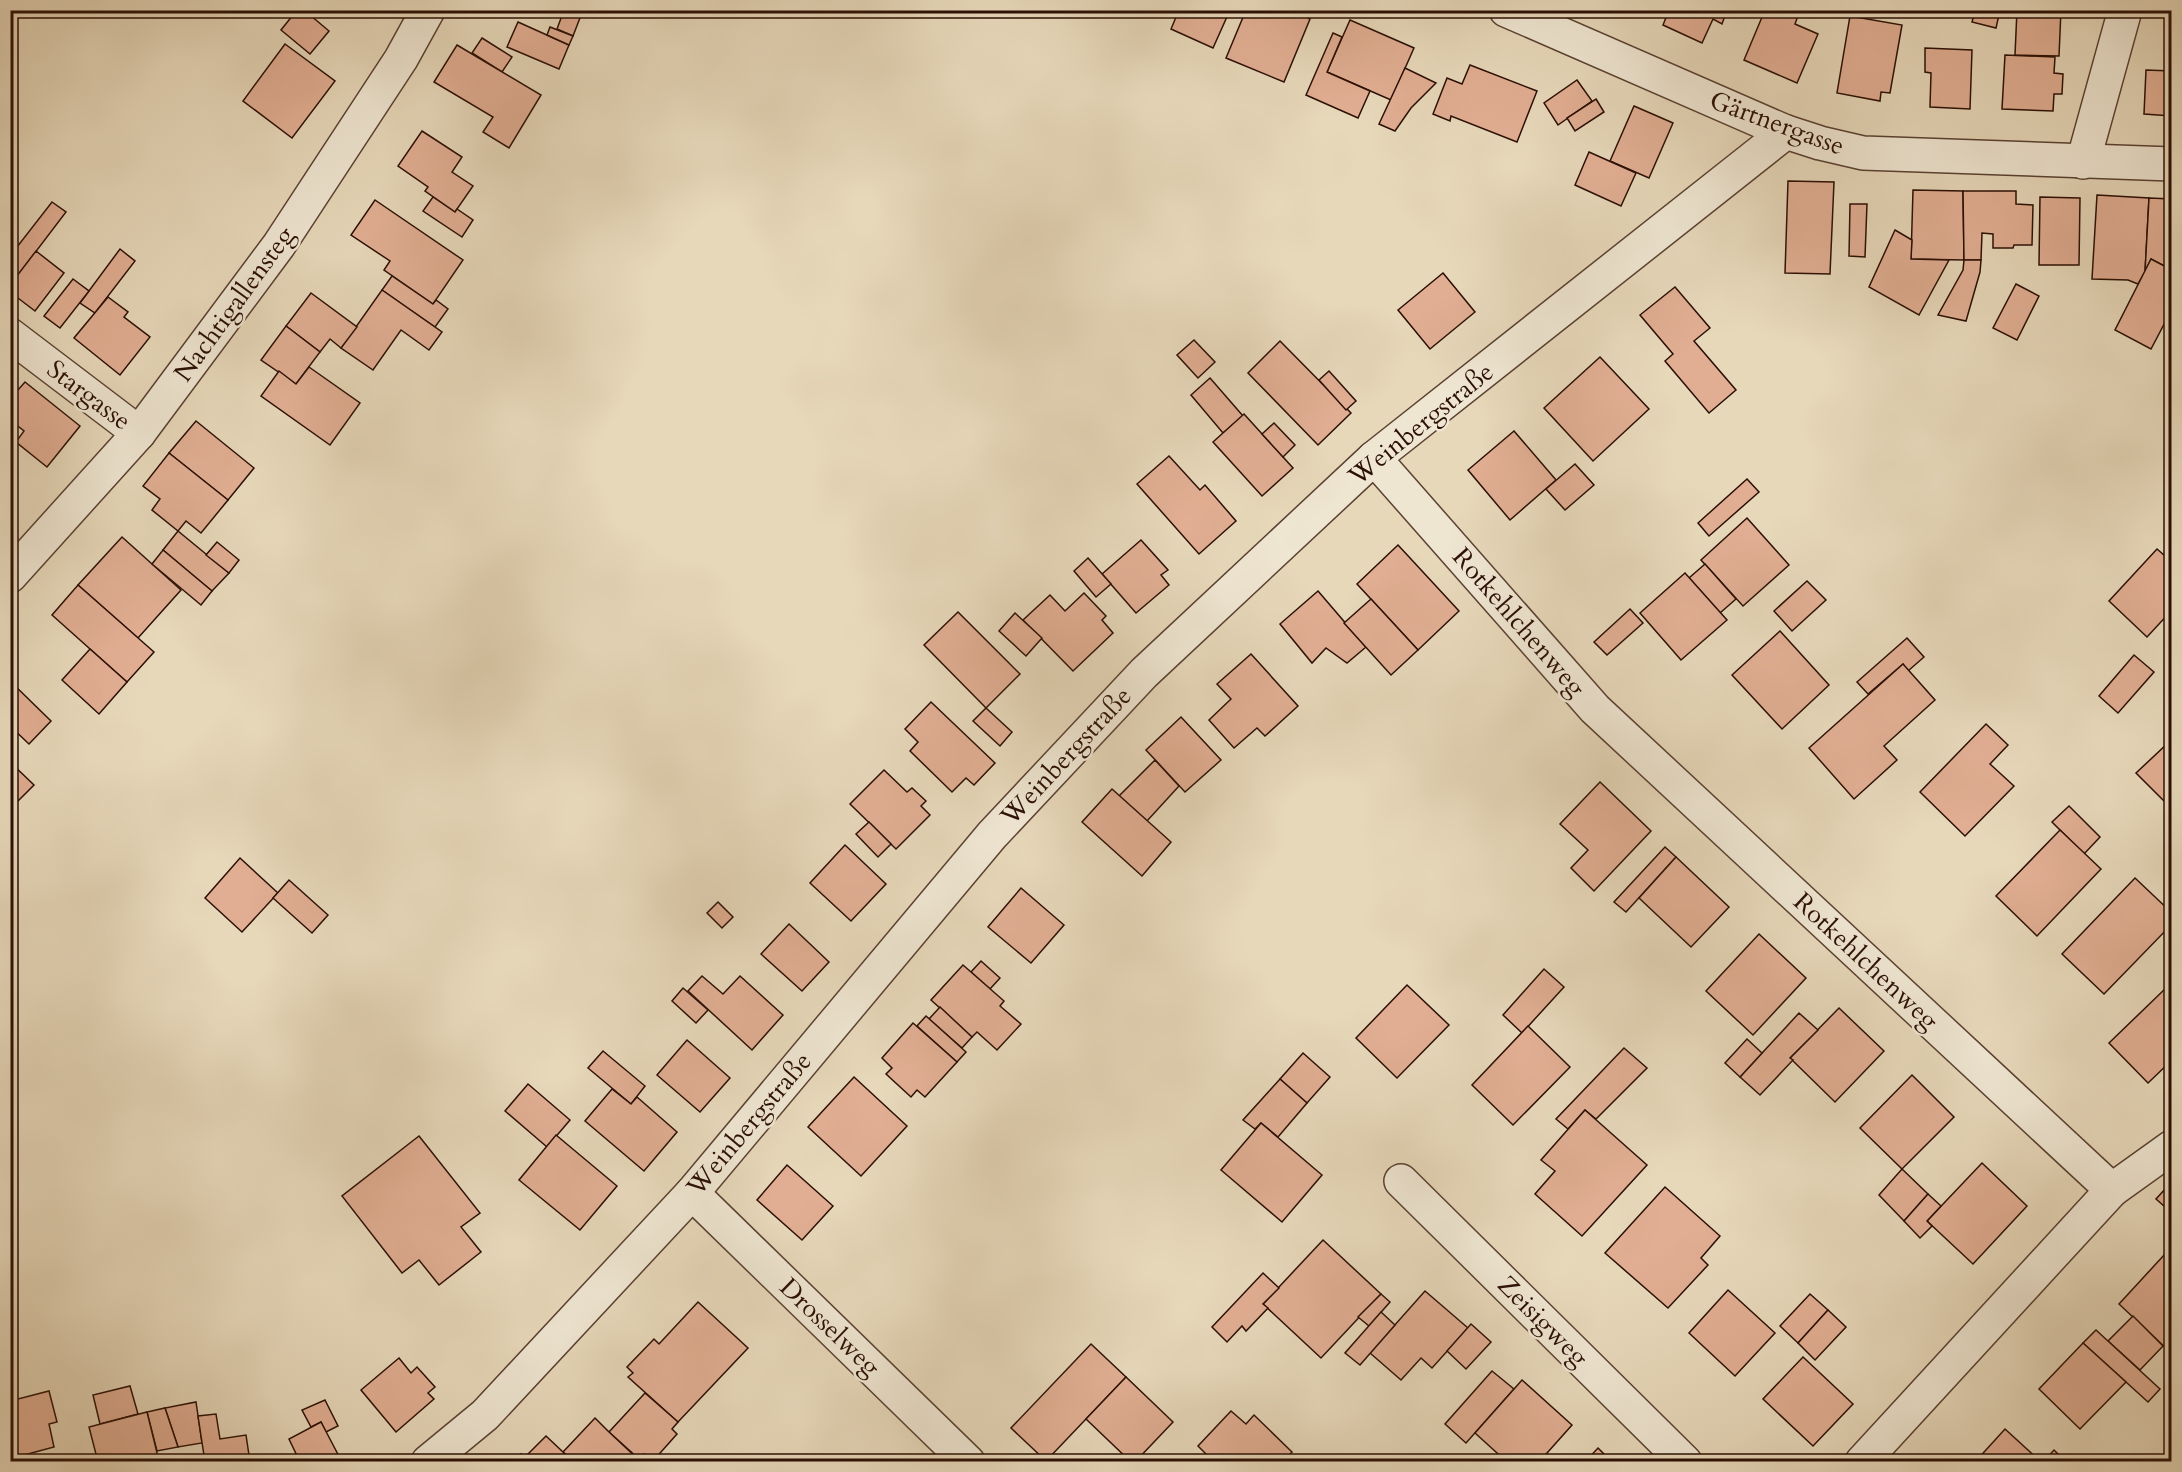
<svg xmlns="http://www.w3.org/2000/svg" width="2182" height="1472" font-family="Cardo,serif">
  <rect width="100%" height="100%" fill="#e7d8ba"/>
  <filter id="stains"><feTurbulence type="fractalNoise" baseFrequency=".00333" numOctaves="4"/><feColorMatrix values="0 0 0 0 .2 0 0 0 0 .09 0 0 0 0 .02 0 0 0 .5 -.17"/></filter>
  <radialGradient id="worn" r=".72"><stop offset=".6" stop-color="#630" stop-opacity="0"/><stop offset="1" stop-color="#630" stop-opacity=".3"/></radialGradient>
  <g fill="#e1ae93" stroke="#2b0f05" stroke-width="1.5">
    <path d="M 297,10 L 304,10 L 329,31 L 310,54 L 281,30 Z"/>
    <path d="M 564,10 L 583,10 L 573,36 L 557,29 Z"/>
    <path d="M 1179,10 L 1230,10 L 1213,48 L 1171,29 Z"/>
    <path d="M 1246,10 L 1293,10 L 1310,19 L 1284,82 L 1226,58 Z"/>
    <path d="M 1669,10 L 1727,10 L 1722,24 L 1713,19 L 1702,43 L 1663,25 Z"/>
    <path d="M 1765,10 L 1800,10 L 1795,24 L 1818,34 L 1797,83 L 1744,60 Z"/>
    <path d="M 1975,10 L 2000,10 L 1996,28 L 1972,22 Z"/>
    <path d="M 2017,10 L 2061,10 L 2059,56 L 2015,55 Z"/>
    <path d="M 1850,16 L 1902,25 L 1890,93 L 1881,92 L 1880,101 L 1837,93 Z"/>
    <path d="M 1350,20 L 1414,48 L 1391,100 L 1327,72 Z"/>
    <path d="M 518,22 L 569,45 L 559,69 L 507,47 Z"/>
    <path d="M 550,27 L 573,36 L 569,45 L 547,35 Z"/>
    <path d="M 1333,33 L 1342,37 L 1327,72 L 1370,91 L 1358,118 L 1306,95 Z"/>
    <path d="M 482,38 L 512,57 L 502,72 L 472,53 Z"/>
    <path d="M 285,44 L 335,81 L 292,138 L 243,101 Z"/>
    <path d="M 457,45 L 541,95 L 509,148 L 483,132 L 493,117 L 434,82 Z"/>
    <path d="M 1925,48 L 1972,50 L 1970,109 L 1930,107 L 1931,73 L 1925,72 Z"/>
    <path d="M 2005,55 L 2055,57 L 2054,73 L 2063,74 L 2062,94 L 2054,94 L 2053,111 L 2002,109 Z"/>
    <path d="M 1470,65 L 1537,91 L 1517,142 L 1451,116 L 1450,121 L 1433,114 L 1447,78 L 1462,84 Z"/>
    <path d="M 1405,68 L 1436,83 L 1411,108 L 1395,131 L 1379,124 Z"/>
    <path d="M 2146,70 L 2172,71 L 2172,116 L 2144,114 Z"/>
    <path d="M 1577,80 L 1592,101 L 1558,125 L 1544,103 Z"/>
    <path d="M 1596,99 L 1604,112 L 1575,131 L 1567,118 Z"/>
    <path d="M 1634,106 L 1673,123 L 1649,178 L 1610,161 Z"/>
    <path d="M 422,131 L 462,157 L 452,172 L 473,186 L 455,212 L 425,191 L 428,187 L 398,166 Z"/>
    <path d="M 1589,152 L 1636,173 L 1621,206 L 1575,185 Z"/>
    <path d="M 1788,181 L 1834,182 L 1830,274 L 1785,273 Z"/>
    <path d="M 1913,190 L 1963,191 L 1964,260 L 1911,259 Z"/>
    <path d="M 1963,191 L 2016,191 L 2016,204 L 2033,205 L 2032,245 L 2014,245 L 2013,248 L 1993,248 L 1993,234 L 1982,233 L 1981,260 L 1964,260 Z"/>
    <path d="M 2097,195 L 2149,198 L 2145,272 L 2138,284 L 2128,280 L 2092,279 Z"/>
    <path d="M 433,197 L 455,212 L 457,209 L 473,220 L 462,237 L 423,211 Z"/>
    <path d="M 2040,197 L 2080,198 L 2079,265 L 2039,265 Z"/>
    <path d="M 2149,198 L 2172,199 L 2172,270 L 2151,259 L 2145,272 Z"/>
    <path d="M 375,200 L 463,260 L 433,304 L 384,270 L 390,261 L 351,235 Z"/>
    <path d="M 52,202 L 66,212 L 15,279 L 10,276 L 10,256 Z"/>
    <path d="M 1850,204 L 1867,204 L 1865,257 L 1849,256 Z"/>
    <path d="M 1895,230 L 1912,240 L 1911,259 L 1949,260 L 1919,315 L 1869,287 Z"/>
    <path d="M 120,249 L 135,261 L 95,313 L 80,303 Z"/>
    <path d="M 36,251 L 64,273 L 35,311 L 10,292 L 10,285 Z"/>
    <path d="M 2151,259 L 2172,270 L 2172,309 L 2151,349 L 2115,330 Z"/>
    <path d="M 1964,260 L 1981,260 L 1980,272 L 1966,321 L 1938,315 L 1963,270 Z"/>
    <path d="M 1443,273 L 1475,312 L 1430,349 L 1398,310 Z"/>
    <path d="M 392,276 L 433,304 L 436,300 L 448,309 L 435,327 L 382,290 Z"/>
    <path d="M 73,279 L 89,291 L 60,328 L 44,316 Z"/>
    <path d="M 2016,284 L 2039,296 L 2017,340 L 1993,328 Z"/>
    <path d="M 1675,287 L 1710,328 L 1694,341 L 1736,390 L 1709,413 L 1665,361 L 1673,354 L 1640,315 Z"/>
    <path d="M 382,290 L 442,332 L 429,350 L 401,330 L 373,370 L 341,348 Z"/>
    <path d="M 311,293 L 357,327 L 341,348 L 330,339 L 320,352 L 286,326 Z"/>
    <path d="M 108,297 L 128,312 L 124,317 L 150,337 L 120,375 L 74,338 Z"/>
    <path d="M 286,326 L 320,352 L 296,384 L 261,360 Z"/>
    <path d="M 1194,340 L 1215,362 L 1198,378 L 1177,355 Z"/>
    <path d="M 1280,341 L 1351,413 L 1318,445 L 1248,373 Z"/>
    <path d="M 1600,357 L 1649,409 L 1593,461 L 1544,408 Z"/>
    <path d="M 309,367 L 360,403 L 330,445 L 261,396 L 279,371 L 296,384 Z"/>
    <path d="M 1329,371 L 1356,401 L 1346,410 L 1319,380 Z"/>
    <path d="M 1210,378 L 1243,416 L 1223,433 L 1191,395 Z"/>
    <path d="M 25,382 L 80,426 L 47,467 L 16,442 L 24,431 L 10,420 L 10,399 Z"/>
    <path d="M 1244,414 L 1293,468 L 1262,496 L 1213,442 Z"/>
    <path d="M 196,421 L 254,468 L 228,500 L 169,453 Z"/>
    <path d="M 1274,423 L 1295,445 L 1283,457 L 1262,434 Z"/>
    <path d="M 1514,431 L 1556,480 L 1510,520 L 1468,470 Z"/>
    <path d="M 169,453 L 228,500 L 201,533 L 186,521 L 178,531 L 152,510 L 160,499 L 143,486 Z"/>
    <path d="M 1169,456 L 1200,490 L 1205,485 L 1236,521 L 1199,554 L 1137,484 Z"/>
    <path d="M 1575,464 L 1594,485 L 1565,510 L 1546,489 Z"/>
    <path d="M 1747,479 L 1759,492 L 1709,536 L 1698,523 Z"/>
    <path d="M 1747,518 L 1789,565 L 1743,606 L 1701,560 Z"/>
    <path d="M 178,531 L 229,573 L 212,591 L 163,550 Z"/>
    <path d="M 122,537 L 181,590 L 138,638 L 78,585 Z"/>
    <path d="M 1141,540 L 1168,570 L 1161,575 L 1169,585 L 1136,613 L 1102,574 Z"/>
    <path d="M 217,542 L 239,560 L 229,573 L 206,555 Z"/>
    <path d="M 1398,545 L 1459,611 L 1418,650 L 1357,584 Z"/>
    <path d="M 2157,549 L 2172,562 L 2172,610 L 2147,637 L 2109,601 Z"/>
    <path d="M 163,550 L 212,591 L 201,605 L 152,564 Z"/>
    <path d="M 1088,558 L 1111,584 L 1096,597 L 1074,571 Z"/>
    <path d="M 1705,564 L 1736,599 L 1720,613 L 1689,578 Z"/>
    <path d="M 1685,573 L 1727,620 L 1681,660 L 1640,613 Z"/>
    <path d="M 1807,581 L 1826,600 L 1792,631 L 1774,611 Z"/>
    <path d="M 78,585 L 154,652 L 127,682 L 52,615 Z"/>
    <path d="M 1318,591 L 1366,647 L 1347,663 L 1326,648 L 1312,663 L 1280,624 Z"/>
    <path d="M 1084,593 L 1106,616 L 1102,620 L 1113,633 L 1073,671 L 1023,620 L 1050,595 L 1065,611 Z"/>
    <path d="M 1371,599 L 1418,650 L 1391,675 L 1344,623 Z"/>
    <path d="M 1630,609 L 1643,623 L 1607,655 L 1594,642 Z"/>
    <path d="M 958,612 L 1020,674 L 986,708 L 924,645 Z"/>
    <path d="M 1015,613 L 1042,638 L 1026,656 L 999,631 Z"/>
    <path d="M 1780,631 L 1829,685 L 1782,729 L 1732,675 Z"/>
    <path d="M 1907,638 L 1924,657 L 1908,671 L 1903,664 L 1868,694 L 1857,682 Z"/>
    <path d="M 90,649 L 127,682 L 99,714 L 62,680 Z"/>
    <path d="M 1251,654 L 1298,706 L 1265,736 L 1257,728 L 1234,748 L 1209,720 L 1231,699 L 1217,684 Z"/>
    <path d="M 2134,655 L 2154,672 L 2118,713 L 2099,696 Z"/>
    <path d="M 1903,664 L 1935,700 L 1884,746 L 1897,760 L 1854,799 L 1809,748 Z"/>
    <path d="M 10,681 L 51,721 L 29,744 L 10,726 Z"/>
    <path d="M 931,702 L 995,763 L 974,785 L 966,778 L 952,792 L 910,751 L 918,742 L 905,729 Z"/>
    <path d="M 986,708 L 1012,732 L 1000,746 L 973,721 Z"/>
    <path d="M 1181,717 L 1221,760 L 1185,792 L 1146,750 Z"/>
    <path d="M 1986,724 L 2008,745 L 1990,764 L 2014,786 L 1965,836 L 1920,792 Z"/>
    <path d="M 2168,743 L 2172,746 L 2172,809 L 2136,773 Z"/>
    <path d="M 1155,760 L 1179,786 L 1147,821 L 1119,796 Z"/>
    <path d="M 10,762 L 34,785 L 10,809 Z"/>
    <path d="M 884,770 L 907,792 L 912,788 L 926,801 L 921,806 L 930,815 L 896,849 L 850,804 Z"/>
    <path d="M 1600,782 L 1651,831 L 1594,891 L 1571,868 L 1588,850 L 1560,824 Z"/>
    <path d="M 1112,789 L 1171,842 L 1142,876 L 1082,822 Z"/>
    <path d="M 2069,806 L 2100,837 L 2084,854 L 2052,822 Z"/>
    <path d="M 869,822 L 891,844 L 878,857 L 856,834 Z"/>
    <path d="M 2060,830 L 2101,869 L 2037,936 L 1996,896 Z"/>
    <path d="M 845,845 L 886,884 L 851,921 L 810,883 Z"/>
    <path d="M 1665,847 L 1676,857 L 1626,912 L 1614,902 Z"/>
    <path d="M 1676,857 L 1729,907 L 1691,947 L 1639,898 Z"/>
    <path d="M 240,858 L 278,893 L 242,932 L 205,898 Z"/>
    <path d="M 2135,878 L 2172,913 L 2172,924 L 2104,994 L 2062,954 Z"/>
    <path d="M 289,880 L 328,915 L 312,933 L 273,898 Z"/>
    <path d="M 1021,888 L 1064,925 L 1031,963 L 988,927 Z"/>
    <path d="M 718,902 L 733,917 L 722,928 L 707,913 Z"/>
    <path d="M 789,924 L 829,962 L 802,991 L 761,954 Z"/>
    <path d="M 1759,934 L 1806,978 L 1753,1035 L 1706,991 Z"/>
    <path d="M 981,961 L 1000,978 L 990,989 L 971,972 Z"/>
    <path d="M 963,965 L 1004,1001 L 1000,1006 L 1021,1024 L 997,1050 L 977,1032 L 972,1037 L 931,1000 Z"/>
    <path d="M 1544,969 L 1564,987 L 1522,1033 L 1503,1015 Z"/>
    <path d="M 702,976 L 723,994 L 740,976 L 783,1015 L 752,1050 L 688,991 Z"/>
    <path d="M 1407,985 L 1449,1025 L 1397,1078 L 1356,1038 Z"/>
    <path d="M 2167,987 L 2172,992 L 2172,1060 L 2148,1083 L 2109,1043 Z"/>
    <path d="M 683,988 L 708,1010 L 696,1023 L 672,1001 Z"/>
    <path d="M 940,1007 L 972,1037 L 962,1048 L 929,1019 Z"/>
    <path d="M 1839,1008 L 1884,1051 L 1835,1102 L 1790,1058 Z"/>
    <path d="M 1799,1013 L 1818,1030 L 1790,1058 L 1793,1060 L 1760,1095 L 1740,1077 Z"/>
    <path d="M 926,1016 L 966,1052 L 957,1062 L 917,1026 Z"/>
    <path d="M 913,1023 L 957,1062 L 925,1097 L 917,1090 L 911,1097 L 886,1074 L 892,1068 L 882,1058 Z"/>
    <path d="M 1528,1026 L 1570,1067 L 1513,1125 L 1472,1085 Z"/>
    <path d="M 1747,1039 L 1762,1053 L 1740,1077 L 1725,1063 Z"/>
    <path d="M 687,1040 L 730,1078 L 700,1112 L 657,1075 Z"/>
    <path d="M 1624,1048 L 1647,1068 L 1596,1119 L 1585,1110 L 1568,1129 L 1556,1119 Z"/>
    <path d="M 603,1051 L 645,1086 L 631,1104 L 588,1068 Z"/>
    <path d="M 1303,1053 L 1330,1077 L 1307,1103 L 1280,1079 Z"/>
    <path d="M 1912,1075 L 1954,1117 L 1902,1169 L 1860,1128 Z"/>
    <path d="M 854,1077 L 907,1126 L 861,1176 L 808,1127 Z"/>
    <path d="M 1280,1079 L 1307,1103 L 1278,1137 L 1261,1123 L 1255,1129 L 1243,1120 Z"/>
    <path d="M 528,1084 L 570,1120 L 547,1147 L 505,1111 Z"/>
    <path d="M 612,1089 L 631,1104 L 637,1097 L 677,1132 L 644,1171 L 585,1121 Z"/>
    <path d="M 1585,1110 L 1647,1165 L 1582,1236 L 1535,1194 L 1555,1171 L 1541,1160 Z"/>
    <path d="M 1261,1123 L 1322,1175 L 1282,1222 L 1221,1170 Z"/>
    <path d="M 556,1135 L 617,1186 L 580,1230 L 519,1180 Z"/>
    <path d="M 419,1136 L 480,1213 L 461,1227 L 481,1252 L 439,1285 L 419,1260 L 402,1273 L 342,1196 Z"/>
    <path d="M 1982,1163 L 2027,1206 L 1973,1264 L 1927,1221 Z"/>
    <path d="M 787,1165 L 833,1206 L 802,1240 L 757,1200 Z"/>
    <path d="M 1902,1169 L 1928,1194 L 1904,1221 L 1879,1195 Z"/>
    <path d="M 1665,1187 L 1720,1236 L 1701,1258 L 1708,1265 L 1668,1308 L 1605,1253 Z"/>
    <path d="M 2167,1187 L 2172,1191 L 2172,1213 L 2156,1199 Z"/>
    <path d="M 1928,1194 L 1941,1206 L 1927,1221 L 1932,1226 L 1920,1238 L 1904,1221 Z"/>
    <path d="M 1323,1240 L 1381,1294 L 1321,1358 L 1263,1304 Z"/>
    <path d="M 2165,1254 L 2172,1260 L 2172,1345 L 2168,1350 L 2119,1304 Z"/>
    <path d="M 1263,1273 L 1279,1288 L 1263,1304 L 1268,1308 L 1246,1331 L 1242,1326 L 1227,1342 L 1212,1327 Z"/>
    <path d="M 1728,1290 L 1775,1333 L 1735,1376 L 1689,1333 Z"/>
    <path d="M 1425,1291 L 1468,1328 L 1432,1368 L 1421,1358 L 1401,1380 L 1370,1353 Z"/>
    <path d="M 1381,1294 L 1390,1302 L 1369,1326 L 1358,1317 Z"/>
    <path d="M 1810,1294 L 1828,1310 L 1798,1343 L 1780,1326 Z"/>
    <path d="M 698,1302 L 748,1348 L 678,1422 L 628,1377 L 633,1373 L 627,1367 L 654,1339 L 659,1344 Z"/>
    <path d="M 1828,1310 L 1846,1327 L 1815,1360 L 1798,1343 Z"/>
    <path d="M 1381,1312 L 1395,1325 L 1360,1365 L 1345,1353 Z"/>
    <path d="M 2133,1316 L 2163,1346 L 2140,1370 L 2108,1341 Z"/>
    <path d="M 1471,1324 L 1491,1342 L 1466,1369 L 1447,1351 Z"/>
    <path d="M 2096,1330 L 2160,1389 L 2148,1402 L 2083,1343 Z"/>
    <path d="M 2083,1343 L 2126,1382 L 2080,1429 L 2039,1389 Z"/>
    <path d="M 1091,1344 L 1126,1377 L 1046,1461 L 1011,1428 Z"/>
    <path d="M 1803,1357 L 1853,1404 L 1813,1446 L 1763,1399 Z"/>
    <path d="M 399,1358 L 411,1373 L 417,1367 L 435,1387 L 428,1393 L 434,1399 L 396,1432 L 361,1390 Z"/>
    <path d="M 1492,1371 L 1514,1389 L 1466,1443 L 1445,1424 Z"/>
    <path d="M 1126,1377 L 1173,1422 L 1135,1462 L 1131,1462 L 1086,1419 Z"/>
    <path d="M 1522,1380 L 1572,1425 L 1539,1462 L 1507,1462 L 1475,1433 Z"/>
    <path d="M 130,1386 L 138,1414 L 100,1424 L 93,1395 Z"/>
    <path d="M 49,1391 L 57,1422 L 49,1424 L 54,1447 L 13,1458 L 10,1450 L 10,1401 Z"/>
    <path d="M 645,1393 L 678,1422 L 672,1429 L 677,1434 L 653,1461 L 644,1454 L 639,1459 L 609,1432 Z"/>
    <path d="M 325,1400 L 338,1426 L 326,1432 L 321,1422 L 311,1427 L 302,1410 Z"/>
    <path d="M 196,1402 L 202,1443 L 178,1447 L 165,1408 Z"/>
    <path d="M 165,1408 L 178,1447 L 157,1451 L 147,1412 Z"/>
    <path d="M 1231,1411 L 1246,1424 L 1254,1415 L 1292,1452 L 1283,1462 L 1214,1462 L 1198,1446 Z"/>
    <path d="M 147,1412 L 159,1461 L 98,1462 L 89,1427 Z"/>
    <path d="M 216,1414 L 220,1439 L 246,1435 L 250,1462 L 205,1462 L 198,1416 Z"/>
    <path d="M 595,1418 L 609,1432 L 641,1462 L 573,1462 L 563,1452 Z"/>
    <path d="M 321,1422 L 342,1462 L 300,1462 L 289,1439 Z"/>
    <path d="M 2005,1429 L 2041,1462 L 1975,1462 Z"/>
    <path d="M 546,1436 L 563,1452 L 573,1462 L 527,1462 L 524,1458 Z"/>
    <path d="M 1598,1448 L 1612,1462 L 1585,1462 Z"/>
    <path d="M 2054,1450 L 2066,1462 L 2043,1462 Z"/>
    <path d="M 521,1454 L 527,1462 L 513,1462 Z"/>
  </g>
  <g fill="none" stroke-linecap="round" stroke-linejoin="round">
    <g stroke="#5a4132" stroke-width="36">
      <g id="minor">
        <path d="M 1506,10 L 1786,132 L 1820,143 L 1863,153 L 2172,164"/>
        <path d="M 2083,162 L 2125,10"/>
        <path d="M 10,335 L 139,433"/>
        <path d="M 1374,458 L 1595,709 L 2112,1190 L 1862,1462"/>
        <path d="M 10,576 L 139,433 L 279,245 L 401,59 L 428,10"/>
        <path d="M 1401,1181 L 1685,1462"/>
        <path d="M 2112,1190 L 2172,1147"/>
        <path d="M 692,1193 L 968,1462"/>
        <path d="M 428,1462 L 485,1415 L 692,1193 L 992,835 L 1144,673 L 1374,458 L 1786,132"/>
      </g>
    </g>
    <use href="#minor" stroke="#efe6d2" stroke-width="33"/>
  </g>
  <g text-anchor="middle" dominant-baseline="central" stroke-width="5" stroke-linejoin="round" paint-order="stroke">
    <g font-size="26" fill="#2b0f05" stroke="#efe6d2">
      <text transform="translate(1777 123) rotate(20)">Gärtnergasse</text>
      <text transform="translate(234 304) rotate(-54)">Nachtigallensteg</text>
      <text transform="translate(89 395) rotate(37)">Stargasse</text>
      <text transform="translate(1421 424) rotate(-39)">Weinbergstraße</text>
      <text transform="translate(1519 622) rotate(49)">Rotkehlchenweg</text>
      <text transform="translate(1066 756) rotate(-47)">Weinbergstraße</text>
      <text transform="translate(1866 961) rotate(43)">Rotkehlchenweg</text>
      <text transform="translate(749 1124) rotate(-50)">Weinbergstraße</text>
      <text transform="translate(1543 1321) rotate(45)">Zeisigweg</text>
      <text transform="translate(830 1327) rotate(44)">Drosselweg</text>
    </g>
  </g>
  <rect width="2182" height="1472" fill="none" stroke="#e7d8ba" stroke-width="36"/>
  <rect x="12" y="12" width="2158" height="1448" fill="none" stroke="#2b0f05" stroke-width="3"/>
  <rect x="18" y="18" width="2146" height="1436" fill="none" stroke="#2b0f05" stroke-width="1.5"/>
  <rect width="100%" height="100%" filter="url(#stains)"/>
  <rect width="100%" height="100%" fill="url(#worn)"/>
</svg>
